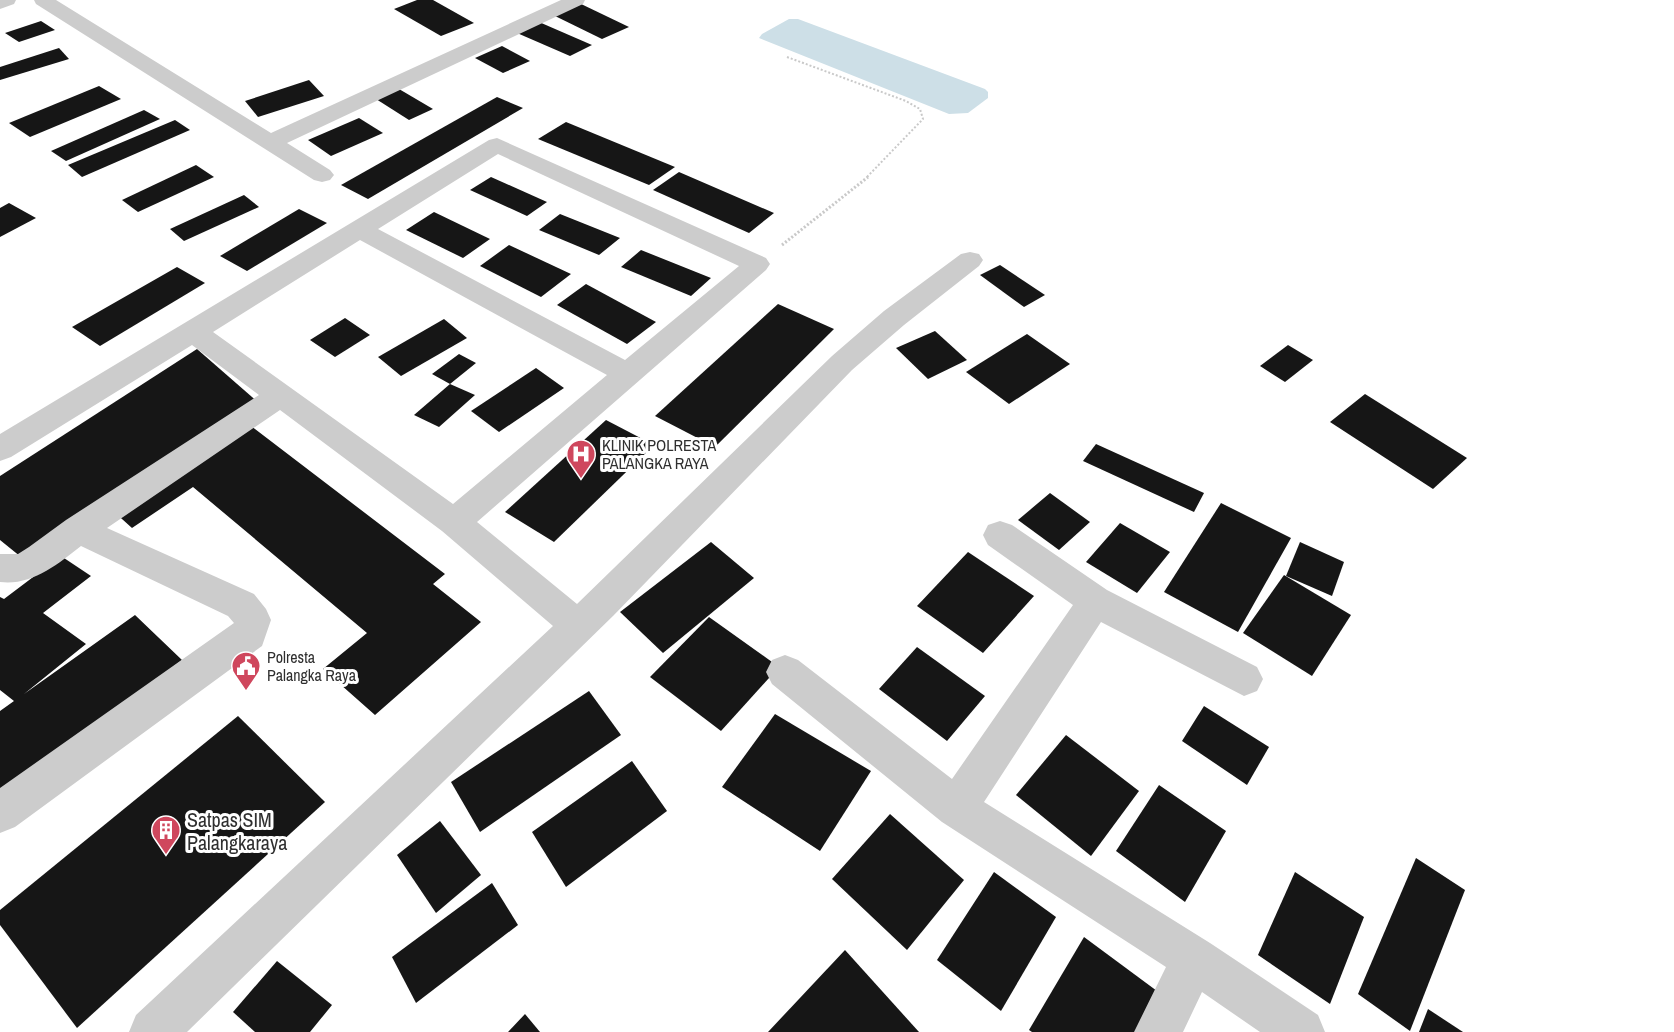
<svg xmlns="http://www.w3.org/2000/svg" width="1674" height="1032" font-family="'Archivo Narrow',sans-serif">
  <rect width="100%" height="100%" fill="#fff"/>
  <path fill="#cddfe7" d="M 789,19 L 798,19 L 985,89 L 988,92 L 988,98 L 968,113 L 949,114 L 759,38 L 762,34 Z"/>
  <g fill="#161616">
    <path d="M 417,0 L 433,0 L 474,23 L 441,36 L 394,9 Z"/>
    <path d="M 579,3 L 629,27 L 602,39 L 553,15 Z"/>
    <path d="M 41,21 L 55,30 L 19,42 L 5,33 Z"/>
    <path d="M 539,22 L 592,45 L 570,56 L 517,33 Z"/>
    <path d="M 502,46 L 530,61 L 503,73 L 475,58 Z"/>
    <path d="M 59,48 L 69,59 L 0,80 L 0,67 Z"/>
    <path d="M 309,80 L 324,96 L 258,117 L 245,101 Z"/>
    <path d="M 99,86 L 121,99 L 30,137 L 9,123 Z"/>
    <path d="M 399,89 L 433,109 L 409,120 L 376,99 Z"/>
    <path d="M 497,97 L 523,108 L 368,199 L 341,185 Z"/>
    <path d="M 144,110 L 160,119 L 66,161 L 51,151 Z"/>
    <path d="M 359,118 L 383,133 L 331,156 L 308,140 Z"/>
    <path d="M 175,120 L 190,130 L 82,177 L 68,165 Z"/>
    <path d="M 566,122 L 675,167 L 649,185 L 538,139 Z"/>
    <path d="M 196,165 L 214,177 L 138,212 L 122,200 Z"/>
    <path d="M 679,172 L 774,213 L 749,233 L 653,190 Z"/>
    <path d="M 491,177 L 547,202 L 527,216 L 470,190 Z"/>
    <path d="M 244,195 L 259,207 L 184,241 L 170,229 Z"/>
    <path d="M 9,203 L 36,218 L 0,237 L 0,208 Z"/>
    <path d="M 299,209 L 327,223 L 247,271 L 220,256 Z"/>
    <path d="M 434,212 L 490,239 L 463,258 L 406,230 Z"/>
    <path d="M 560,214 L 620,238 L 599,255 L 539,230 Z"/>
    <path d="M 509,245 L 571,274 L 541,297 L 480,266 Z"/>
    <path d="M 641,250 L 711,278 L 691,296 L 621,267 Z"/>
    <path d="M 1000,265 L 1045,295 L 1024,307 L 980,275 Z"/>
    <path d="M 177,267 L 205,283 L 100,346 L 72,327 Z"/>
    <path d="M 586,284 L 656,322 L 627,344 L 557,305 Z"/>
    <path d="M 778,304 L 834,329 L 715,447 L 655,416 Z"/>
    <path d="M 345,318 L 370,335 L 335,357 L 310,340 Z"/>
    <path d="M 444,319 L 467,338 L 401,376 L 378,357 Z"/>
    <path d="M 935,331 L 967,360 L 928,379 L 896,348 Z"/>
    <path d="M 1027,334 L 1070,364 L 1009,404 L 966,372 Z"/>
    <path d="M 1288,345 L 1313,360 L 1285,382 L 1260,366 Z"/>
    <path d="M 197,349 L 260,404 L 21,557 L 0,540 L 0,476 Z"/>
    <path d="M 459,354 L 476,363 L 450,384 L 432,374 Z"/>
    <path d="M 536,368 L 564,388 L 499,432 L 471,411 Z"/>
    <path d="M 450,384 L 475,395 L 439,427 L 414,415 Z"/>
    <path d="M 1365,394 L 1467,458 L 1433,489 L 1330,422 Z"/>
    <path d="M 606,420 L 654,445 L 554,542 L 505,512 Z"/>
    <path d="M 247,423 L 445,574 L 433,584 L 481,622 L 375,715 L 323,669 L 367,633 L 193,487 L 132,528 L 112,510 Z"/>
    <path d="M 1096,444 L 1204,493 L 1194,512 L 1083,461 Z"/>
    <path d="M 1050,493 L 1090,522 L 1059,550 L 1018,520 Z"/>
    <path d="M 1221,503 L 1291,538 L 1238,632 L 1164,592 Z"/>
    <path d="M 1120,523 L 1170,552 L 1137,593 L 1086,562 Z"/>
    <path d="M 711,542 L 754,578 L 663,653 L 620,612 Z"/>
    <path d="M 1300,542 L 1344,562 L 1332,596 L 1286,576 Z"/>
    <path d="M 968,552 L 1034,596 L 983,653 L 917,606 Z"/>
    <path d="M 61,556 L 91,576 L 43,613 L 86,644 L 24,694 L 135,615 L 182,660 L 0,800 L 0,711 L 14,701 L 0,690 L 0,597 L 4,599 Z"/>
    <path d="M 1284,575 L 1351,615 L 1312,676 L 1243,633 Z"/>
    <path d="M 709,617 L 779,667 L 721,731 L 650,677 Z"/>
    <path d="M 917,647 L 985,696 L 947,741 L 879,689 Z"/>
    <path d="M 589,691 L 621,735 L 480,832 L 451,782 Z"/>
    <path d="M 1204,706 L 1269,747 L 1247,785 L 1182,741 Z"/>
    <path d="M 775,714 L 871,771 L 820,851 L 722,787 Z"/>
    <path d="M 238,716 L 325,802 L 77,1028 L 0,925 L 0,910 Z"/>
    <path d="M 1066,735 L 1139,791 L 1091,856 L 1016,795 Z"/>
    <path d="M 632,761 L 667,811 L 566,887 L 532,832 Z"/>
    <path d="M 1159,785 L 1226,831 L 1185,902 L 1116,851 Z"/>
    <path d="M 890,814 L 964,880 L 907,950 L 832,879 Z"/>
    <path d="M 440,821 L 481,875 L 436,913 L 397,855 Z"/>
    <path d="M 1416,858 L 1465,890 L 1410,1031 L 1358,994 Z"/>
    <path d="M 994,872 L 1056,917 L 1001,1011 L 937,960 Z"/>
    <path d="M 1295,872 L 1364,917 L 1330,1004 L 1258,955 Z"/>
    <path d="M 492,883 L 518,925 L 416,1003 L 392,957 Z"/>
    <path d="M 1084,937 L 1157,991 L 1135,1032 L 1032,1032 L 1029,1030 Z"/>
    <path d="M 845,950 L 919,1032 L 768,1032 Z"/>
    <path d="M 277,961 L 332,1005 L 310,1032 L 255,1032 L 233,1012 Z"/>
    <path d="M 1428,1009 L 1463,1032 L 1419,1032 Z"/>
    <path d="M 525,1014 L 540,1032 L 508,1032 Z"/>
  </g>
  <g fill="none" stroke-linecap="round" stroke-linejoin="round">
    <path stroke="#c9c9c9" stroke-width="2" stroke-dasharray="2 2" stroke-linecap="butt" d="M 787,57 L 906,101 L 920,109 L 923,119 L 866,178"/>
    <path stroke="#c9c9c9" stroke-width="3" stroke-dasharray="2 2" stroke-linecap="butt" d="M 782,245 L 868,177"/>
    <g fill="#ccc" fill-rule="evenodd">
      <path d="M 0,0 L 16,0 L 14,4 L 0,9 Z"/>
      <path d="M 34,0 L 56,0 L 271,133 L 561,0 L 585,0 L 583,4 L 287,143 L 330,170 L 334,175 L 330,180 L 322,182 L 314,180 L 36,4 Z"/>
      <path d="M 497,138 L 766,258 L 770,264 L 766,270 L 477,522 L 577,604 L 832,356 L 884,311 L 961,254 L 970,252 L 979,254 L 983,260 L 979,266 L 904,325 L 852,370 L 614,615 L 187,1032 L 129,1032 L 136,1015 L 553,626 L 442,531 L 280,410 L 107,528 L 254,594 L 266,609 L 271,620 L 262,646 L 15,827 L 0,833 L 0,788 L 234,623 L 228,616 L 81,546 C 57,565 31,586 0,582 L 0,554 L 18,554 L 29,547 L 66,520 L 259,395 L 192,345 L 11,457 L 0,461 L 0,434 L 489,140 ZM 498,154 L 739,266 L 625,360 L 378,229 ZM 360,240 L 607,375 L 453,504 L 213,332 Z"/>
      <path d="M 1000,521 L 1012,525 L 1107,590 L 1257,667 L 1263,679 L 1257,691 L 1244,696 L 1101,622 L 984,802 L 1210,943 L 1318,1015 L 1325,1032 L 1260,1032 L 1202,992 L 1183,1032 L 1134,1032 L 1166,967 L 942,822 L 772,684 L 766,672 L 772,660 L 785,655 L 798,660 L 952,779 L 1073,605 L 988,545 L 983,535 L 988,525 Z"/>
    </g>
  </g>
  <defs>
    <g id="hospital-pin" transform="scale(1.5)"><path d="M0 17L-7.5 6A9.5 9.5 0 1 1 7.5 6Z" fill="#cf475d" stroke="#fff"/><path d="M-5-5h3v3.5h4V-5h3V5h-3V1.5h-4V5h-3Z" fill="#fff"/></g>
    <g id="civic-pin" transform="scale(1.5)"><path d="M0 17L-7.5 6A9.5 9.5 0 1 1 7.5 6Z" fill="#cf475d" stroke="#fff"/><path d="M-.6-6.5H3V-4.5H.6V-3L4-1V1h2V6H-6V1h2V-1L-.6-3ZM-1.2 2.5V6h2.4V2.5Z" fill="#fff"/></g>
    <g id="building-pin" transform="scale(1.5)"><path d="M0 17L-7.5 6A9.5 9.5 0 1 1 7.5 6Z" fill="#cf475d" stroke="#fff"/><path d="M-4-6H4V6H1V3H-1V6H-4ZM-2.5-4.3h1.7v1.8h-1.7ZM.8-4.3h1.7v1.8H.8ZM-2.5-1h1.7V.8h-1.7ZM.8-1h1.7V.8H.8Z" fill="#fff"/></g>
  </defs>
  <g fill-rule="evenodd">
    <use href="#hospital-pin" x="581" y="454"/>
    <use href="#civic-pin" x="246" y="666"/>
    <use href="#building-pin" x="166" y="830"/>
  </g>
  <g text-anchor="middle" dominant-baseline="central" stroke-width="6" stroke-linejoin="round" paint-order="stroke">
    <g font-size="16" fill="#2f2f2f" stroke="#fff" text-anchor="start">
      <text x="602" y="445">KLINIK POLRESTA<tspan x="602" dy="18">PALANGKA RAYA</tspan></text>
      <text x="267" y="657">Polresta<tspan x="267" dy="18">Palangka Raya</tspan></text>
    </g>
    <g font-size="20" fill="#2f2f2f" stroke="#fff" text-anchor="start">
      <text x="187" y="819">Satpas SIM<tspan x="187" dy="23">Palangkaraya</tspan></text>
    </g>
  </g>
</svg>
